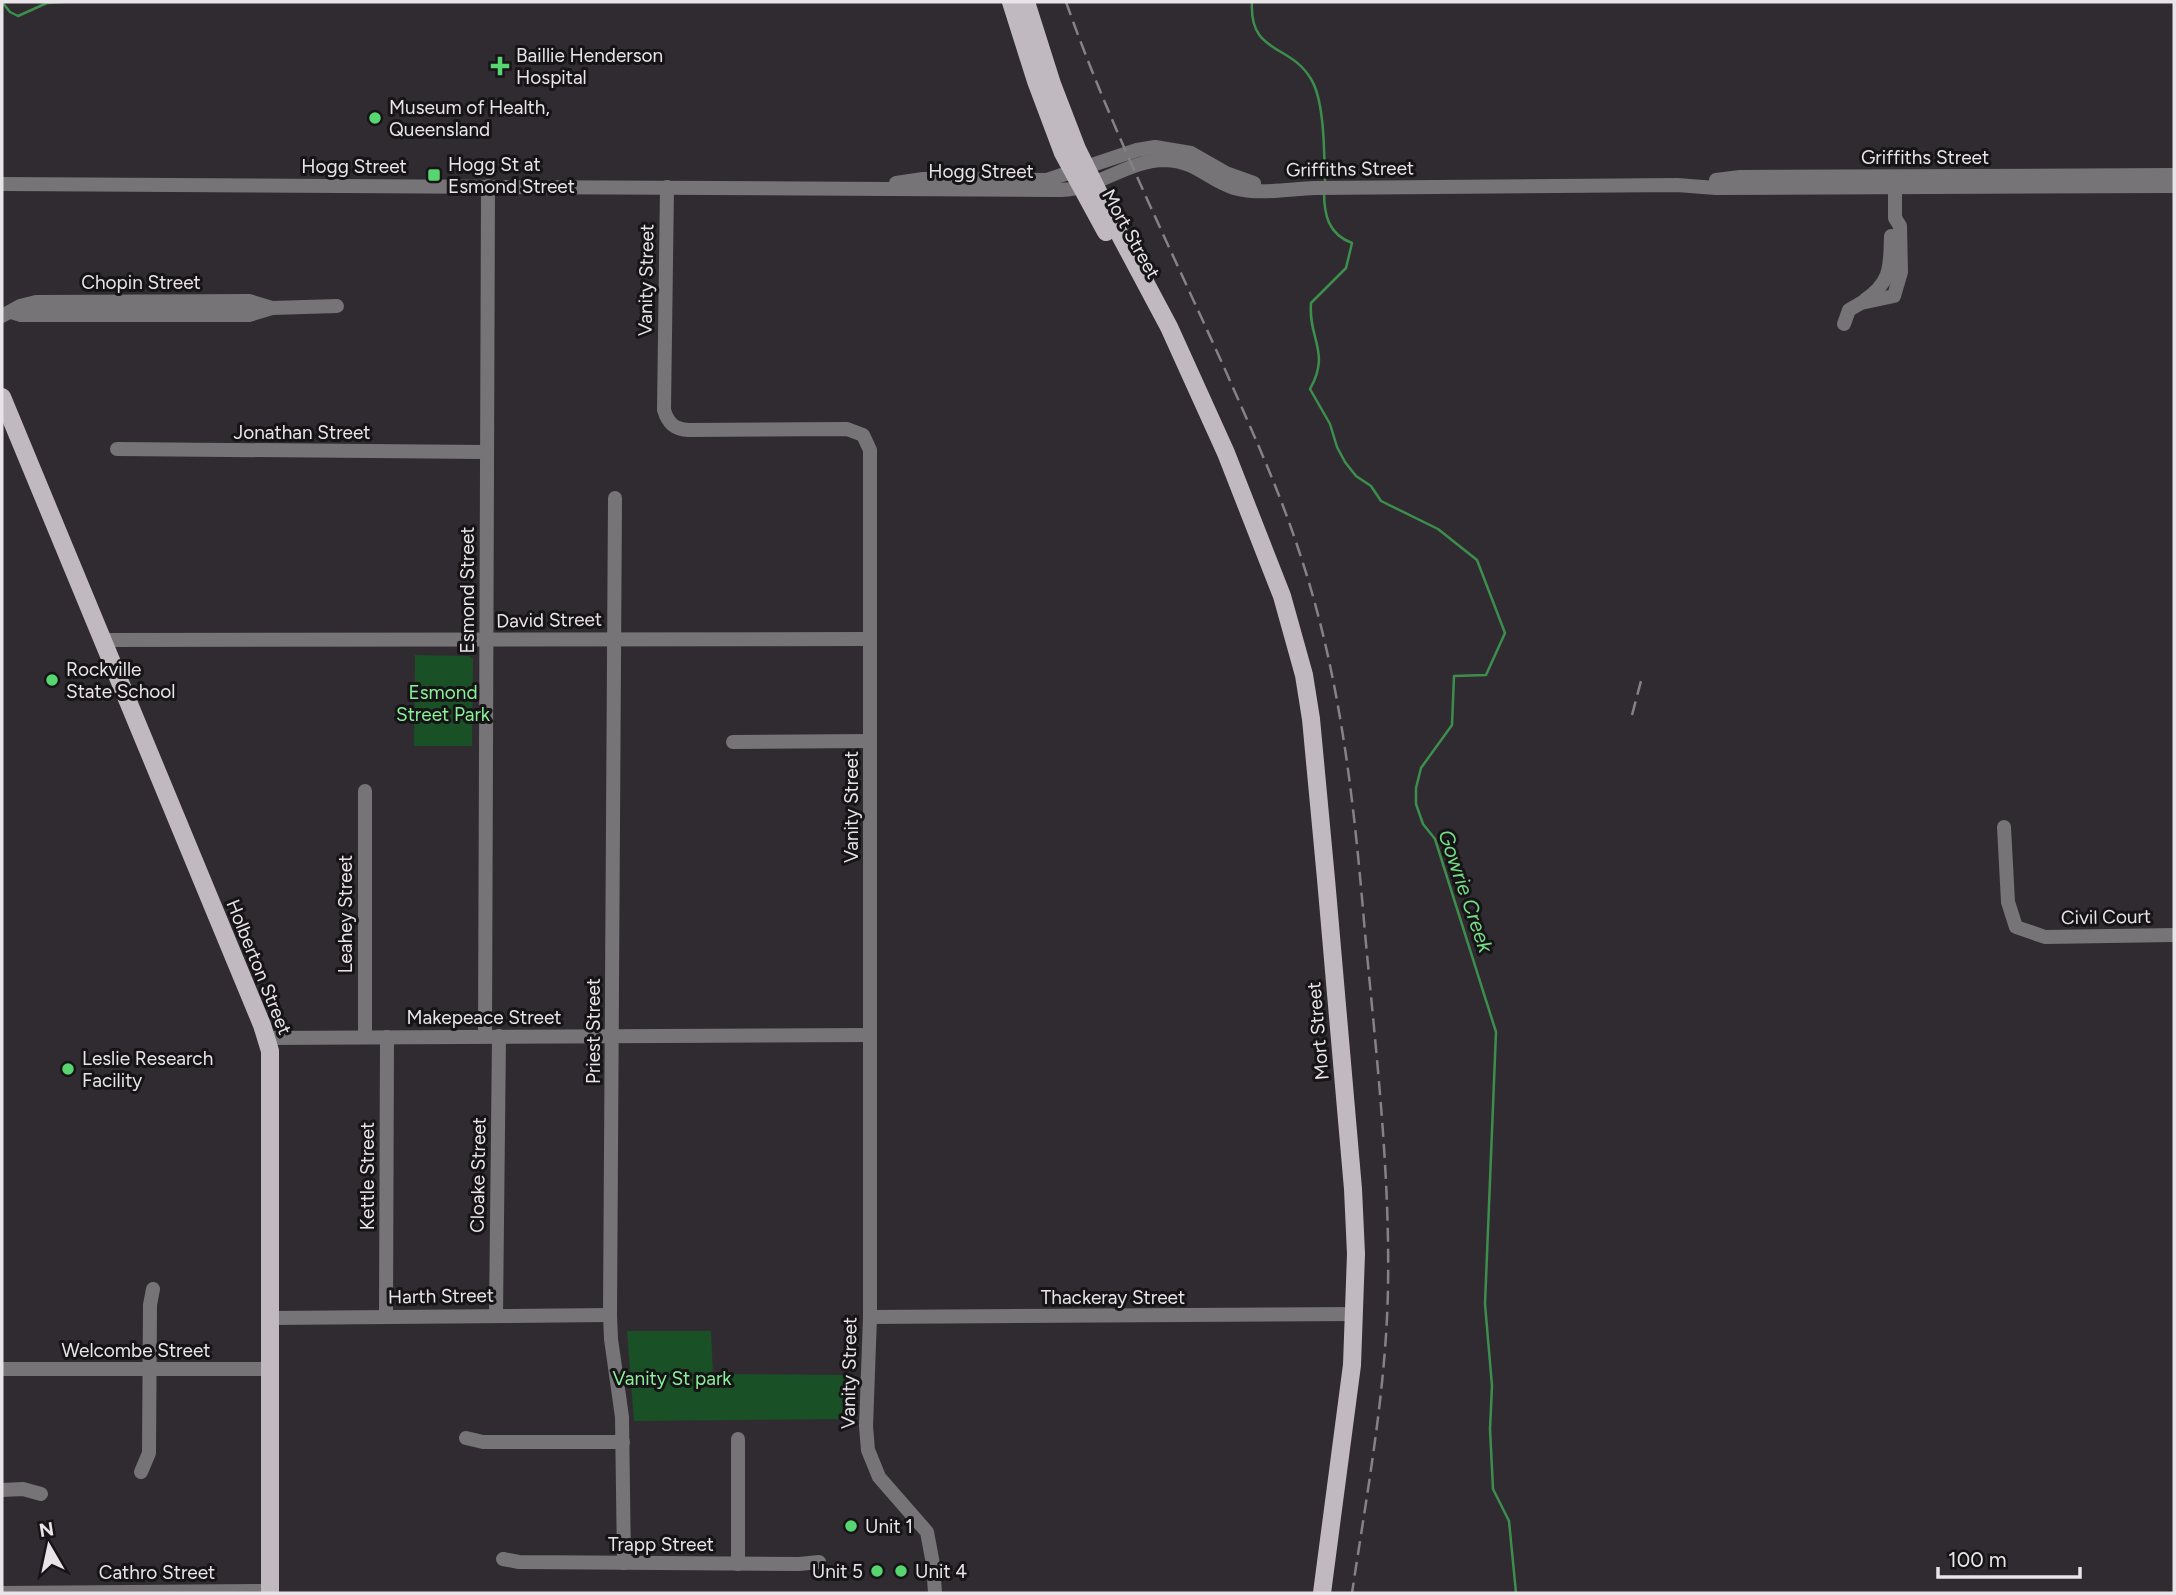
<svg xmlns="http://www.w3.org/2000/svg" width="2176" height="1595" font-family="Figtree,sans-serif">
  <rect width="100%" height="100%" fill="#302b31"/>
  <g fill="#195025">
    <path d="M 415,655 L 469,656 L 473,659 L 472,746 L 414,746 Z"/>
    <path d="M 627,1331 L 711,1331 L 713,1374 L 856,1375 L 855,1419 L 634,1421 Z"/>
  </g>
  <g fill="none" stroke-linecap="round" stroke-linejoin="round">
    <g stroke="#3c8e4c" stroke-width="2.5">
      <path d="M 2,2 L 10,12 L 18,16 L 47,3 L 64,2"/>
      <path d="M 1252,2 C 1249,55 1290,43 1311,79 C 1325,102 1324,154 1325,181"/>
      <path d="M 1324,191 C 1324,215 1328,234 1352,243 L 1346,268 L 1311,303 C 1308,339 1331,352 1310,389 L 1330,424 L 1337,447 L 1345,462 L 1356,476 L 1371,486 L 1381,501 L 1438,529 L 1477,560 L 1505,633 L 1486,675 L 1454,676 L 1452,725 L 1421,768 L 1416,788 L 1416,804 L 1423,824 L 1435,839 L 1496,1032 L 1485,1304 L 1492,1386 L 1490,1429 L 1493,1489 L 1509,1521 L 1516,1593"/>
    </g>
    <g stroke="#767477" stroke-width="14">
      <path d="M 1716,180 L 1740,177 L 2174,175"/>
      <path d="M 896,183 L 923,179 L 1047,180 L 1137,150 L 1155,147 L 1191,153 L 1226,173 L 1254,183"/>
      <path d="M 2,184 L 1052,190 C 1063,190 1074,190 1084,186 C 1111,178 1136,160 1165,160 C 1197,161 1208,180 1234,188 C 1259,195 1289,189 1314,188 L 1677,185 L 1716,188 L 2174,186"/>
      <path d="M 667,187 L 664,410 C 668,423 674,429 688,430 L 847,429 L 863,435 L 870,450 L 870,1317 L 866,1426 L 868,1450 L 879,1477 L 927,1532 L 933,1564 L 935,1593"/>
      <path d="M 1865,300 C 1892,281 1890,266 1891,236"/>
      <path d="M 11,312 L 21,315 L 249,315 L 272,308 L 337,306"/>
      <path d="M 2,316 L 20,306 L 36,302 L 249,301 L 272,308"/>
      <path d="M 1844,324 L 1849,310 L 1861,303 L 1894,296 L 1901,272 L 1900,226 L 1895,218 L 1895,178"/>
      <path d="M 117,449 L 486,452"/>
      <path d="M 615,498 L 610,1315 L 611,1339 L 622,1417 L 624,1563"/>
      <path d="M 103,640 L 869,639"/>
      <path d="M 733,742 L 870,741"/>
      <path d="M 2004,827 L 2008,902 L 2016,927 L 2045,937 L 2174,935"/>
      <path d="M 365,1036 L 365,791"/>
      <path d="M 485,1036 L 488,186"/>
      <path d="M 267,1038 L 870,1035"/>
      <path d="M 496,1315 L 499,1036"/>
      <path d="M 386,1316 L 387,1037"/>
      <path d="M 870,1317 L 1355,1314"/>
      <path d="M 271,1318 L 610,1315"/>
      <path d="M 2,1369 L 271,1369"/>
      <path d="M 466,1438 L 483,1442 L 623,1442"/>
      <path d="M 141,1472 L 149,1453 L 150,1305 L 153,1289"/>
      <path d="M 2,1490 L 23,1489 L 41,1494"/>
      <path d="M 503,1559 L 519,1562 L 799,1564 L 819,1562"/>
      <path d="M 738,1564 L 738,1439"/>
      <path d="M 2,1593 L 270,1591"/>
    </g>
    <g stroke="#c0bac0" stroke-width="18">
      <path d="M 1011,2 L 1036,81 L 1063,153 L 1106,232"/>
      <path d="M 1026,2 L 1052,84 L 1077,149 L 1113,222 L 1169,327 L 1226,453 L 1282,596 L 1304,675 L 1311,719 L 1326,879 L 1353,1189 L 1356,1254 L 1352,1365 L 1322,1593"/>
      <path d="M 2,397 L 262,1025 L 270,1051 L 270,1593"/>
    </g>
    <g stroke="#858186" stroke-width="2.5" stroke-dasharray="14 7" stroke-linecap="butt">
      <path d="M 1066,2 C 1111,129 1172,251 1227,374 C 1253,433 1279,490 1299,551 C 1341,676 1354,802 1365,933 C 1376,1052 1390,1170 1388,1289 C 1386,1391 1367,1493 1352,1593"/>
      <path d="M 1632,715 L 1641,681"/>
    </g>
  </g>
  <g fill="#57d570" stroke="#171417" stroke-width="2.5">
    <path d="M496.5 55.5h7v7h7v7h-7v7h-7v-7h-7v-7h7z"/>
    <circle cx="375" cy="118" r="7"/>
    <rect x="427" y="168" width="14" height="14" rx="3.5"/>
    <circle cx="52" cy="680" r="7"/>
    <circle cx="68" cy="1069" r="7"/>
    <circle cx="851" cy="1526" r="7"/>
    <circle cx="877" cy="1571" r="7"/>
    <circle cx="901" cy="1571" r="7"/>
  </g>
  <g text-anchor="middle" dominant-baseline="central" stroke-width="6" stroke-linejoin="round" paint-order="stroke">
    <g font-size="19" fill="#e8e4e8" stroke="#171417" text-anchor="start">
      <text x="516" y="55">Baillie Henderson<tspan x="516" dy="22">Hospital</tspan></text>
      <text x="389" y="107">Museum of Health,<tspan x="389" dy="22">Queensland</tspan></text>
      <text x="448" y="164">Hogg St at<tspan x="448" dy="22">Esmond Street</tspan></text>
      <text x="66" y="669">Rockville<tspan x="66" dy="22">State School</tspan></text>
      <text x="82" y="1058">Leslie Research<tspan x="82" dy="22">Facility</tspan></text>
      <text x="865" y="1526">Unit 1</text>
      <text x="863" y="1571" text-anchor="end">Unit 5</text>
      <text x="915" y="1571">Unit 4</text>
    </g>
    <g font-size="19" fill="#e8e4e8" stroke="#171417">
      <text x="1925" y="157">Griffiths Street</text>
      <text x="354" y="166">Hogg Street</text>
      <text transform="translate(1350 169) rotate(-1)">Griffiths Street</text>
      <text x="981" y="171">Hogg Street</text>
      <text transform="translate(1131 234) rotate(61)">Mort Street</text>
      <text transform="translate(646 280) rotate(-89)">Vanity Street</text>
      <text x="141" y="282">Chopin Street</text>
      <text x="302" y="432">Jonathan Street</text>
      <text transform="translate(467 590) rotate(-90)">Esmond Street</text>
      <text transform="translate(549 620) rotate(-1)">David Street</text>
      <text transform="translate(851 807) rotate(-90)">Vanity Street</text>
      <text transform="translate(345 914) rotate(-90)">Leahey Street</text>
      <text transform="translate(2106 917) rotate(-1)">Civil Court</text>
      <text transform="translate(259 967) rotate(68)">Holberton Street</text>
      <text x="484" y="1017">Makepeace Street</text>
      <text transform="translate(593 1031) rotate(-90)">Priest Street</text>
      <text transform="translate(1318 1031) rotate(-95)">Mort Street</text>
      <text transform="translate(478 1175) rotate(-89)">Cloake Street</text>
      <text transform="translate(367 1176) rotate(-90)">Kettle Street</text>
      <text transform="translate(441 1296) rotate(-1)">Harth Street</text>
      <text x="1113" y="1297">Thackeray Street</text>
      <text x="136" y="1350">Welcombe Street</text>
      <text transform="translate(849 1373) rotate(-89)">Vanity Street</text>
      <text x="661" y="1544">Trapp Street</text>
      <text x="157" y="1572">Cathro Street</text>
    </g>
    <g font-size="19" fill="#88f298" stroke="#171417">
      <text x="443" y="692">Esmond<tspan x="443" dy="22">Street Park</tspan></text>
      <text x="672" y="1378">Vanity St park</text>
    </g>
    <g font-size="21" font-style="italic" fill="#74de85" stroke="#171417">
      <text transform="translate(1466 891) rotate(71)">Gowrie Creek</text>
    </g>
  </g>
  <rect width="2176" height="1595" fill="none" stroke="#e8e4e8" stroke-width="7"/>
  <g transform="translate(49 1546) rotate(351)" stroke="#171417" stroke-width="5" paint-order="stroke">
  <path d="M0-5L12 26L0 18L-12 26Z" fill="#e8e4e8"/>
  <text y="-10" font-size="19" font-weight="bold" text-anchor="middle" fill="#e8e4e8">N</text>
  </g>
  <path d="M1938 1567v10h142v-10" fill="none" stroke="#e8e4e8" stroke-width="3.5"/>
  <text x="1948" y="1567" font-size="21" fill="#e8e4e8" stroke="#171417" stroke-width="5" paint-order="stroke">100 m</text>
</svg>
